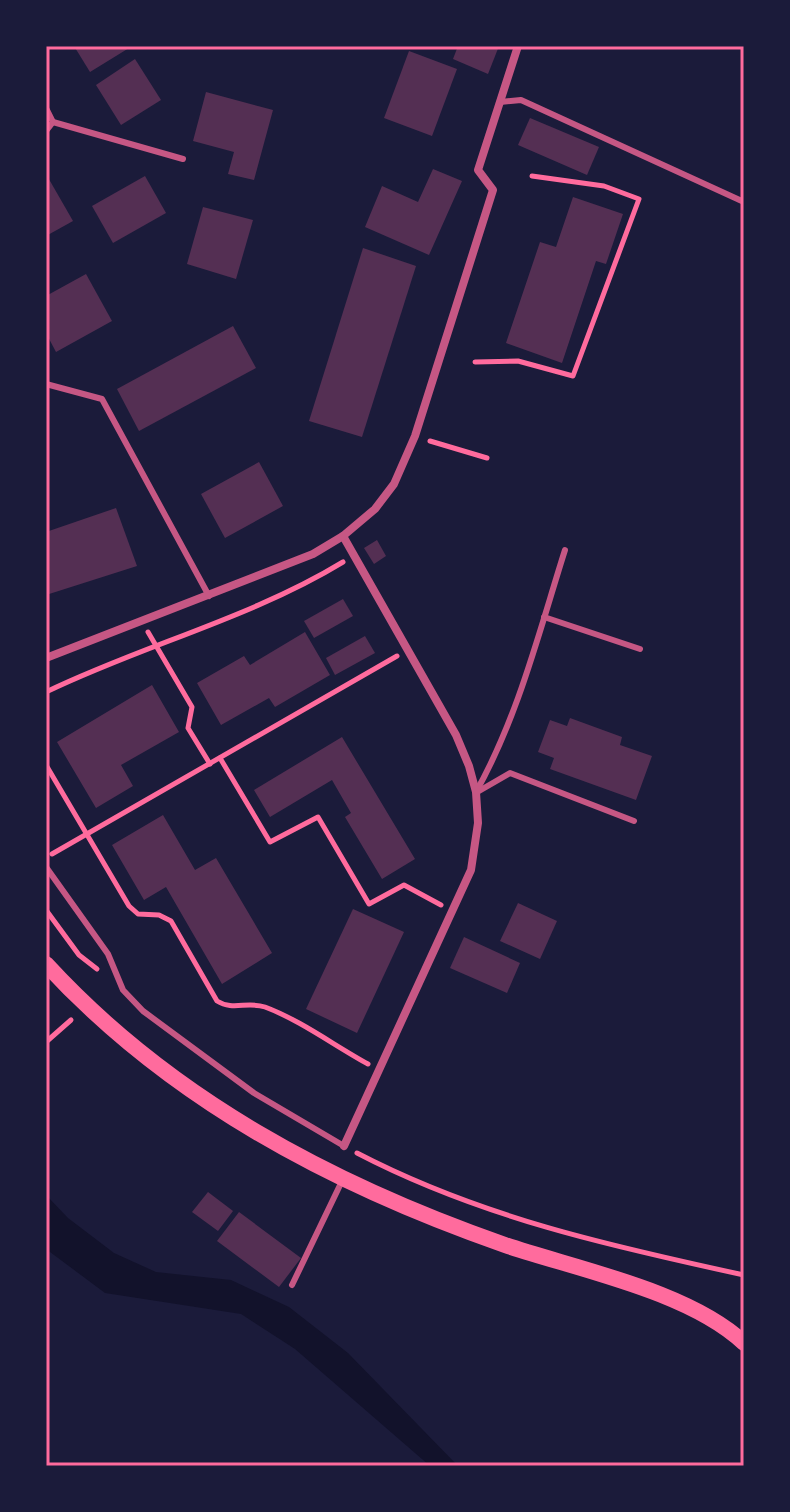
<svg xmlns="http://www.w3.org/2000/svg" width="790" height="1512" font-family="'Alegreya Sans',sans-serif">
  <rect width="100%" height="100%" fill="#1b1b3a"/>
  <path fill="#12122b" d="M 46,1195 L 68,1218 L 114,1253 L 156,1272 L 231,1280 L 289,1307 L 348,1353 L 458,1466 L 430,1466 L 295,1349 L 241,1314 L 105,1293 L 46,1249 Z"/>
  <g fill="#542f53">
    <path d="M 74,46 L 128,46 L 129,48 L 90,72 Z"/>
    <path d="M 458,46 L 499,46 L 488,74 L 453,59 Z"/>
    <path d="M 409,51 L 457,69 L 432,136 L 384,118 Z"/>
    <path d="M 135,59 L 161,100 L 121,125 L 96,85 Z"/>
    <path d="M 206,92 L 273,110 L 254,180 L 228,174 L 234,152 L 193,141 Z"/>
    <path d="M 530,118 L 599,147 L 587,175 L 518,145 Z"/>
    <path d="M 433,169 L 462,181 L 429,255 L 365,227 L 382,186 L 418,202 Z"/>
    <path d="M 46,174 L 73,221 L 46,236 Z"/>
    <path d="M 145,176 L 166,213 L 113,243 L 92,206 Z"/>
    <path d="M 573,197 L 623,214 L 606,264 L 596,261 L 562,363 L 506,343 L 540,242 L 556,247 Z"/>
    <path d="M 203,207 L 253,220 L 236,279 L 187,264 Z"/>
    <path d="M 363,248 L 416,266 L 362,437 L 309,421 Z"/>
    <path d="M 86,274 L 112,321 L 56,352 L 46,333 L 46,296 Z"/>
    <path d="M 233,326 L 256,368 L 139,431 L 117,389 Z"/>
    <path d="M 259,462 L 283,506 L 225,538 L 201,494 Z"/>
    <path d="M 116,508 L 137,566 L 46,595 L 46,532 Z"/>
    <path d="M 377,540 L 386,556 L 374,564 L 364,548 Z"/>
    <path d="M 343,599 L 353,616 L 314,638 L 304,621 Z"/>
    <path d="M 305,632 L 330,675 L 275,707 L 269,698 L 221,725 L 197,683 L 244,656 L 250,665 Z"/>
    <path d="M 365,636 L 375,653 L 335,675 L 326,658 Z"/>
    <path d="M 152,685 L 179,732 L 121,765 L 133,786 L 96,808 L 57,742 Z"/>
    <path d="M 570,718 L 622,737 L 620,745 L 652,756 L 636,800 L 550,769 L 554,758 L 538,752 L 550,720 L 567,726 Z"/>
    <path d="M 342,737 L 415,859 L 382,879 L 345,817 L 351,813 L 332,780 L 270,817 L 254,790 Z"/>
    <path d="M 163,815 L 195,870 L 216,858 L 272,953 L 222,984 L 166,887 L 144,900 L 112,845 Z"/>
    <path d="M 518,903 L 557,921 L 540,959 L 500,941 Z"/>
    <path d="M 353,909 L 404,932 L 357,1033 L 306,1009 Z"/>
    <path d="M 464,937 L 520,963 L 507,993 L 450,968 Z"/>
    <path d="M 208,1192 L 233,1211 L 218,1231 L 192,1212 Z"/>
    <path d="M 239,1212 L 301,1258 L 279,1287 L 217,1241 Z"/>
  </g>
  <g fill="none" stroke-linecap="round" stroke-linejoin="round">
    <g stroke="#ff6b9d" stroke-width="5">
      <path d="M 475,362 L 518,361 L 573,376 L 639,199 L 604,186 L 532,176"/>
      <path d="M 430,441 L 487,458"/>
      <path d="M 148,632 L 192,707 L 188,728 L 210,764"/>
      <path d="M 46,692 C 143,645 251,618 343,562"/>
      <path d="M 220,758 L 270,842 L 318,817 L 369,904 L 404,885 L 441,905"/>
      <path d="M 46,765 L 129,906 L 138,914 L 159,915 L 171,921 L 217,1001 C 233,1011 247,1001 265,1007 C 300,1020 335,1046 368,1064"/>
      <path d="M 52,854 L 397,656"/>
      <path d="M 46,910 L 79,955 L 97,969"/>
      <path d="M 46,1042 L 71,1020"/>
      <path d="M 357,1153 C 480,1217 610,1246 744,1275"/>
    </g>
    <g stroke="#c65784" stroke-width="6">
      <path d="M 500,102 L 521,100 L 744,202"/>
      <path d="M 46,108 L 53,122 L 46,131"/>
      <path d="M 53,122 L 183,159"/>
      <path d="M 46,384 L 102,399 L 209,596"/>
      <path d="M 544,617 L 640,649"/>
      <path d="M 479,791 L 510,773 L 634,821"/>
      <path d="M 476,792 C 518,717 539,632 565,550"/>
      <path d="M 46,867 L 108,954 L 123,990 L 143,1011 L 254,1093 L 344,1146"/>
      <path d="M 292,1285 L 342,1181"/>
    </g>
    <g stroke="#c65784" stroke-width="8">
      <path d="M 343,536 L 456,735 L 469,766 L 476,792 L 478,823 L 471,870 L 344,1146"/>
      <path d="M 46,658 L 313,554 L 343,536 L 375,509 L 394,484 L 415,436 L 493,190 L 478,170 L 518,46"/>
    </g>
    <path stroke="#ff6b9d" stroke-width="16" d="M 46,964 C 170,1099 333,1185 505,1245 C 576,1269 689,1291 744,1343"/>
  </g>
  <rect width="790" height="1512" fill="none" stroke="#1b1b3a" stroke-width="96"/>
  <rect x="48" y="48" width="694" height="1416" fill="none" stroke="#ff6b9d" stroke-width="3"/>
</svg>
